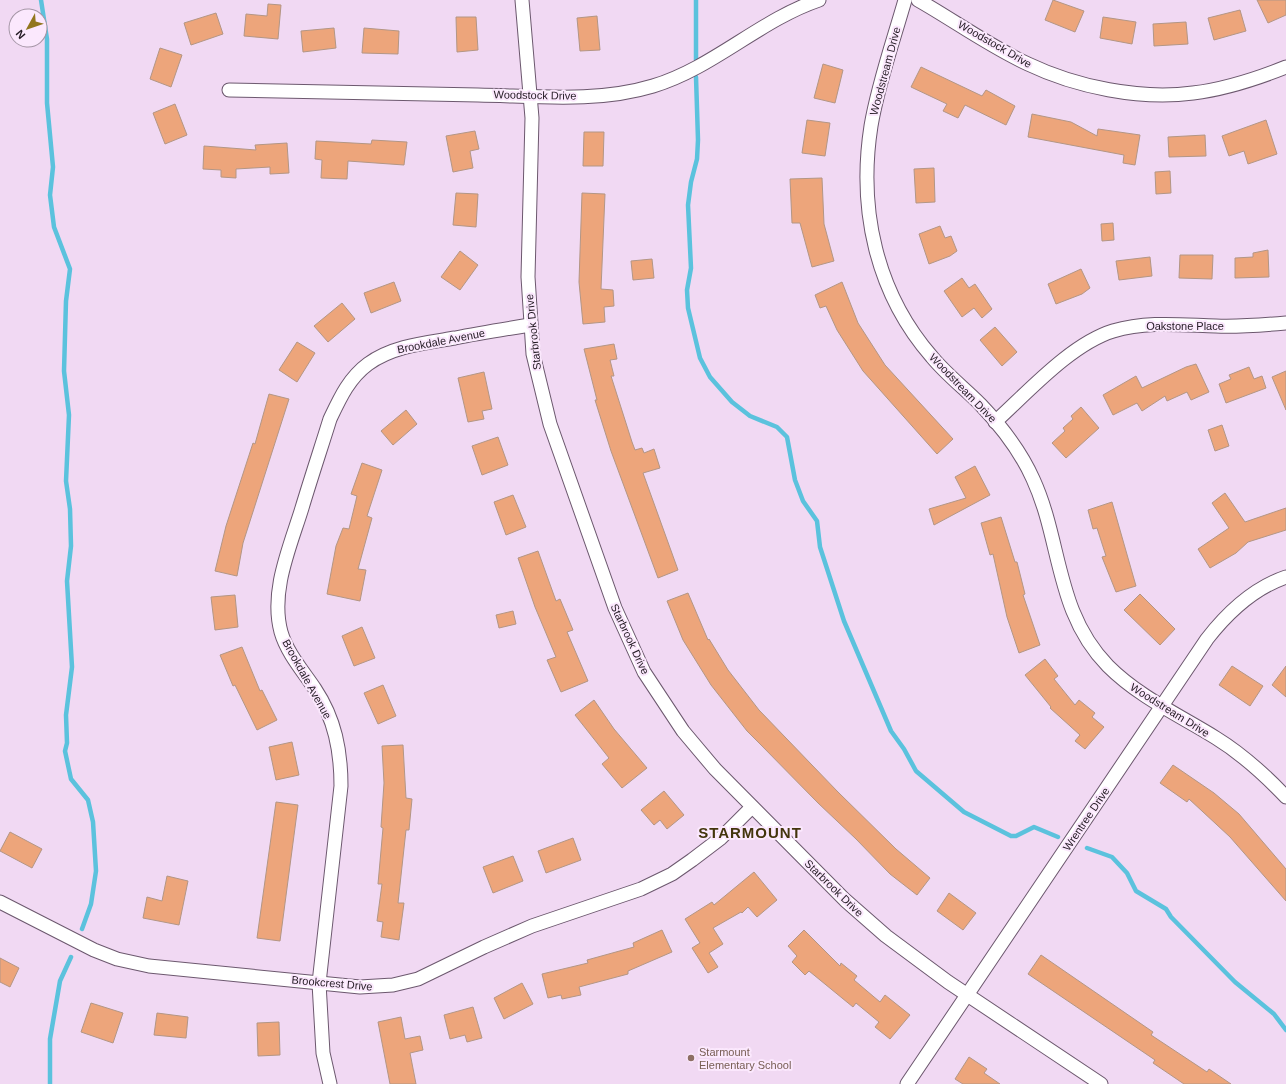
<svg xmlns="http://www.w3.org/2000/svg" width="1286" height="1084" font-family="Helvetica,sans-serif">
  <rect width="100%" height="100%" fill="#f1d9f3"/>
  <g fill="none" stroke-linecap="round" stroke-linejoin="round">
    <g stroke="#5bc2dd" stroke-width="4.5">
      <path d="M 41,0 L 47,39 L 47,103 L 53,167 L 50,195 L 54,227 L 70,269 L 66,301 L 64,371 L 69,415 L 66,481 L 70,509 L 71,546 L 67,581 L 72,667 L 66,715 L 67,743 L 65,751 L 71,779 L 88,800 L 93,822 L 96,871 L 91,904 L 82,929"/>
      <path d="M 696,0 L 696,60"/>
      <path d="M 696,77 L 698,140 L 697,159 L 691,182 L 688,205 L 691,268 L 687,290 L 688,308 L 700,358 L 710,377 L 732,402 L 750,416 L 777,427 L 787,437 L 795,480 L 803,501 L 817,521 L 820,547 L 844,621 L 891,731 L 904,749 L 916,771 L 964,812 L 1011,836 L 1016,836 L 1034,827 L 1058,837"/>
      <path d="M 1087,848 L 1112,857 L 1127,873 L 1136,891 L 1166,909 L 1171,917 L 1235,982 L 1274,1014 L 1286,1030"/>
      <path d="M 50,1084 L 50,1039 L 60,981 L 71,957"/>
    </g>
  </g>
  <g fill="#eda57b" stroke="#b39685">
    <path d="M 1053,0 L 1084,11 L 1075,32 L 1045,20 Z"/>
    <path d="M 1257,0 L 1286,0 L 1286,15 L 1268,23 Z"/>
    <path d="M 268,4 L 281,5 L 278,39 L 244,36 L 246,14 L 267,16 Z"/>
    <path d="M 1240,10 L 1246,31 L 1214,40 L 1208,18 Z"/>
    <path d="M 216,13 L 223,34 L 191,45 L 184,23 Z"/>
    <path d="M 597,16 L 600,50 L 580,51 L 577,18 Z"/>
    <path d="M 456,17 L 476,17 L 478,50 L 457,52 Z"/>
    <path d="M 1103,17 L 1136,22 L 1132,44 L 1100,38 Z"/>
    <path d="M 1186,22 L 1188,44 L 1154,46 L 1153,24 Z"/>
    <path d="M 334,28 L 336,48 L 303,52 L 301,31 Z"/>
    <path d="M 364,28 L 399,31 L 398,54 L 362,53 Z"/>
    <path d="M 160,48 L 182,55 L 171,87 L 150,79 Z"/>
    <path d="M 823,64 L 843,70 L 835,103 L 814,98 Z"/>
    <path d="M 921,67 L 982,96 L 986,90 L 1015,106 L 1006,125 L 965,105 L 958,118 L 943,111 L 947,104 L 911,87 Z"/>
    <path d="M 175,104 L 187,135 L 165,144 L 153,113 Z"/>
    <path d="M 1032,114 L 1071,122 L 1097,136 L 1098,129 L 1140,135 L 1135,165 L 1123,163 L 1124,155 L 1028,137 Z"/>
    <path d="M 807,120 L 830,123 L 825,156 L 802,153 Z"/>
    <path d="M 1266,120 L 1277,154 L 1248,164 L 1244,151 L 1229,156 L 1222,136 Z"/>
    <path d="M 475,131 L 479,149 L 470,151 L 473,168 L 453,172 L 446,136 Z"/>
    <path d="M 584,132 L 604,132 L 603,166 L 583,166 Z"/>
    <path d="M 1205,135 L 1206,156 L 1169,157 L 1168,137 Z"/>
    <path d="M 372,140 L 407,142 L 404,165 L 348,161 L 347,179 L 321,178 L 322,160 L 315,159 L 316,141 L 371,144 Z"/>
    <path d="M 287,143 L 289,173 L 270,174 L 270,167 L 236,169 L 236,178 L 221,177 L 221,170 L 203,169 L 204,146 L 256,150 L 255,145 Z"/>
    <path d="M 934,168 L 935,202 L 916,203 L 914,169 Z"/>
    <path d="M 1170,171 L 1171,193 L 1156,194 L 1155,172 Z"/>
    <path d="M 822,178 L 824,224 L 834,261 L 812,267 L 800,223 L 792,223 L 790,179 Z"/>
    <path d="M 456,193 L 478,194 L 476,227 L 453,225 Z"/>
    <path d="M 582,193 L 605,194 L 601,289 L 613,290 L 614,306 L 604,307 L 605,322 L 583,324 L 579,282 Z"/>
    <path d="M 1113,223 L 1114,240 L 1102,241 L 1101,224 Z"/>
    <path d="M 940,226 L 945,238 L 951,236 L 957,251 L 950,256 L 929,264 L 919,234 Z"/>
    <path d="M 1268,250 L 1269,277 L 1235,278 L 1235,258 L 1253,257 L 1253,253 Z"/>
    <path d="M 460,251 L 478,265 L 460,290 L 441,277 Z"/>
    <path d="M 1180,255 L 1213,255 L 1212,279 L 1179,278 Z"/>
    <path d="M 1150,257 L 1152,276 L 1119,280 L 1116,261 Z"/>
    <path d="M 652,259 L 654,278 L 633,280 L 631,261 Z"/>
    <path d="M 1081,269 L 1090,288 L 1082,294 L 1056,304 L 1048,284 Z"/>
    <path d="M 962,278 L 969,288 L 975,284 L 992,309 L 982,318 L 974,308 L 962,317 L 944,291 Z"/>
    <path d="M 394,282 L 401,301 L 371,313 L 364,293 Z"/>
    <path d="M 842,282 L 858,323 L 885,365 L 953,439 L 937,454 L 863,371 L 837,330 L 826,306 L 820,308 L 815,295 Z"/>
    <path d="M 342,303 L 355,319 L 328,342 L 314,326 Z"/>
    <path d="M 995,327 L 1017,352 L 1002,366 L 980,340 Z"/>
    <path d="M 297,342 L 315,353 L 297,382 L 279,370 Z"/>
    <path d="M 614,344 L 617,359 L 610,360 L 614,376 L 611,376 L 632,442 L 635,450 L 642,448 L 644,453 L 654,449 L 660,468 L 643,473 L 678,570 L 658,578 L 611,451 L 595,400 L 597,400 L 584,349 Z"/>
    <path d="M 1196,364 L 1209,392 L 1191,400 L 1187,392 L 1167,401 L 1165,396 L 1142,411 L 1137,403 L 1113,415 L 1103,395 L 1136,376 L 1142,388 L 1186,367 Z"/>
    <path d="M 1249,367 L 1254,379 L 1262,376 L 1266,388 L 1226,403 L 1219,384 L 1231,379 L 1229,375 Z"/>
    <path d="M 1286,371 L 1286,410 L 1272,377 Z"/>
    <path d="M 484,372 L 492,409 L 482,411 L 484,419 L 468,422 L 458,378 Z"/>
    <path d="M 269,394 L 289,399 L 243,543 L 237,576 L 215,571 L 226,526 L 253,443 L 255,444 Z"/>
    <path d="M 1081,407 L 1099,428 L 1066,458 L 1052,443 L 1065,431 L 1063,428 L 1073,419 L 1071,416 Z"/>
    <path d="M 406,410 L 417,424 L 393,445 L 381,431 Z"/>
    <path d="M 1222,425 L 1229,446 L 1215,451 L 1208,430 Z"/>
    <path d="M 498,437 L 508,465 L 482,475 L 472,446 Z"/>
    <path d="M 362,463 L 382,470 L 367,516 L 372,518 L 358,569 L 366,570 L 360,601 L 327,594 L 336,546 L 343,528 L 349,529 L 357,496 L 351,494 Z"/>
    <path d="M 975,466 L 990,495 L 934,525 L 929,509 L 966,498 L 955,477 Z"/>
    <path d="M 1225,493 L 1245,522 L 1286,508 L 1286,530 L 1248,542 L 1236,553 L 1210,568 L 1198,549 L 1229,528 L 1212,503 Z"/>
    <path d="M 513,495 L 526,527 L 506,535 L 494,502 Z"/>
    <path d="M 1112,502 L 1136,586 L 1116,592 L 1102,557 L 1106,556 L 1097,528 L 1093,529 L 1088,510 Z"/>
    <path d="M 1001,517 L 1015,562 L 1017,562 L 1025,594 L 1023,595 L 1040,645 L 1019,653 L 1007,617 L 993,554 L 990,555 L 981,523 Z"/>
    <path d="M 538,551 L 556,601 L 560,599 L 573,630 L 567,632 L 588,681 L 561,692 L 547,660 L 556,657 L 535,607 L 518,558 Z"/>
    <path d="M 688,593 L 708,640 L 709,639 L 728,670 L 759,710 L 838,792 L 896,849 L 930,878 L 917,895 L 890,874 L 856,839 L 818,803 L 761,745 L 747,731 L 711,685 L 683,640 L 667,601 Z"/>
    <path d="M 1140,594 L 1175,629 L 1160,645 L 1124,610 Z"/>
    <path d="M 235,595 L 238,627 L 215,630 L 211,597 Z"/>
    <path d="M 513,611 L 516,624 L 499,628 L 496,615 Z"/>
    <path d="M 362,627 L 375,658 L 354,666 L 342,636 Z"/>
    <path d="M 242,647 L 260,691 L 262,690 L 277,720 L 257,730 L 235,685 L 233,686 L 220,655 Z"/>
    <path d="M 1045,659 L 1058,676 L 1054,679 L 1075,705 L 1079,700 L 1095,713 L 1092,717 L 1104,727 L 1085,749 L 1075,741 L 1080,735 L 1050,708 L 1051,707 L 1025,675 Z"/>
    <path d="M 1232,666 L 1263,686 L 1250,706 L 1219,685 Z"/>
    <path d="M 1286,666 L 1286,697 L 1272,685 Z"/>
    <path d="M 383,685 L 396,716 L 378,724 L 364,693 Z"/>
    <path d="M 594,700 L 614,729 L 647,768 L 622,788 L 602,764 L 609,758 L 575,715 Z"/>
    <path d="M 292,742 L 299,775 L 276,780 L 269,747 Z"/>
    <path d="M 403,745 L 406,798 L 412,799 L 409,830 L 406,830 L 398,903 L 404,903 L 399,940 L 381,937 L 383,922 L 377,921 L 382,884 L 378,884 L 383,828 L 381,827 L 384,783 L 382,746 Z"/>
    <path d="M 1173,765 L 1214,793 L 1239,814 L 1286,869 L 1286,901 L 1230,837 L 1189,799 L 1187,802 L 1160,783 Z"/>
    <path d="M 664,791 L 684,815 L 667,829 L 660,820 L 654,825 L 641,810 Z"/>
    <path d="M 276,802 L 298,805 L 280,941 L 257,938 Z"/>
    <path d="M 10,832 L 42,849 L 32,868 L 0,851 Z"/>
    <path d="M 573,838 L 581,860 L 546,873 L 538,851 Z"/>
    <path d="M 513,856 L 523,881 L 493,893 L 483,867 Z"/>
    <path d="M 754,872 L 777,900 L 757,917 L 748,907 L 742,913 L 741,912 L 713,928 L 723,944 L 709,953 L 718,967 L 708,973 L 692,948 L 700,943 L 685,919 L 712,902 L 714,905 Z"/>
    <path d="M 167,876 L 188,881 L 179,925 L 143,918 L 147,897 L 162,901 Z"/>
    <path d="M 949,893 L 976,913 L 963,930 L 937,911 Z"/>
    <path d="M 662,930 L 672,952 L 628,971 L 628,974 L 579,987 L 581,995 L 562,999 L 561,995 L 548,998 L 542,974 L 588,963 L 587,960 L 634,947 L 633,943 Z"/>
    <path d="M 804,930 L 840,966 L 841,963 L 857,976 L 854,980 L 880,1002 L 885,995 L 910,1015 L 890,1039 L 875,1027 L 879,1022 L 856,1003 L 853,1007 L 809,971 L 805,975 L 792,962 L 797,956 L 788,946 Z"/>
    <path d="M 1041,955 L 1153,1032 L 1151,1035 L 1207,1072 L 1209,1069 L 1231,1084 L 1184,1084 L 1153,1063 L 1155,1060 L 1028,974 Z"/>
    <path d="M 0,958 L 19,968 L 10,987 L 0,982 Z"/>
    <path d="M 522,983 L 533,1004 L 504,1019 L 494,998 Z"/>
    <path d="M 91,1003 L 123,1013 L 113,1043 L 81,1032 Z"/>
    <path d="M 473,1007 L 482,1038 L 467,1042 L 465,1035 L 450,1039 L 444,1015 Z"/>
    <path d="M 157,1013 L 188,1017 L 186,1038 L 154,1035 Z"/>
    <path d="M 401,1017 L 405,1039 L 420,1036 L 423,1050 L 410,1053 L 416,1084 L 390,1084 L 378,1022 Z"/>
    <path d="M 279,1022 L 280,1055 L 258,1056 L 257,1023 Z"/>
    <path d="M 969,1057 L 987,1069 L 984,1073 L 1000,1084 L 963,1084 L 955,1079 Z"/>
  </g>
  <g fill="none" stroke-linecap="round" stroke-linejoin="round">
    <g stroke="#6c586e" stroke-width="15">
      <g id="minor">
        <path d="M 522,0 L 532,118 L 528,277 L 533,354 L 550,424 L 615,608 L 644,672 L 683,731 L 715,769 L 845,900 L 886,936 L 948,982 L 1101,1084"/>
        <path d="M 905,0 C 893,42 878,84 871,126 C 858,209 876,293 932,357 C 946,374 964,388 980,404 C 1001,426 1021,452 1033,479 C 1062,542 1055,612 1108,666 C 1139,697 1179,715 1216,738 C 1242,754 1265,775 1286,797"/>
        <path d="M 918,0 C 955,21 989,46 1028,64 C 1076,87 1140,100 1193,93 C 1226,89 1256,79 1286,67"/>
        <path d="M 229,90 C 312,92 395,93 478,95 C 536,96 597,103 653,86 C 713,68 760,20 819,0"/>
        <path d="M 995,422 C 1028,392 1071,344 1113,331 C 1147,321 1181,325 1216,326 C 1239,327 1263,325 1286,323"/>
        <path d="M 0,902 L 94,950 L 117,959 L 149,966 L 360,987 L 393,985 L 418,979 L 484,947 L 532,926 L 641,889 L 672,874 L 692,860 L 721,838 L 752,807"/>
        <path d="M 330,1084 L 323,1053 L 319,983 L 341,786 C 341,751 335,719 315,689 C 303,671 287,653 281,632 C 270,591 290,547 302,508 C 311,478 321,448 330,419 C 340,398 349,378 368,364 C 393,346 425,343 455,338 C 480,333 505,329 530,325"/>
        <path d="M 907,1084 L 1207,639 C 1228,612 1254,588 1286,577"/>
      </g>
    </g>
    <use href="#minor" stroke="#fff" stroke-width="13"/>
  </g>
  <circle fill="#8d6e63" stroke="#fbe8fd" stroke-width="1.5" cx="691" cy="1058" r="4"/>
  <g text-anchor="middle" dominant-baseline="central" stroke-width="4" stroke-linejoin="round" paint-order="stroke">
    <g font-size="11" fill="#231a23" stroke="#fbe8fd">
      <text transform="translate(995 44) rotate(30)">Woodstock Drive</text>
      <text transform="translate(885 71) rotate(-75)">Woodstream Drive</text>
      <text transform="translate(535 95) rotate(1)">Woodstock Drive</text>
      <text x="1185" y="326">Oakstone Place</text>
      <text transform="translate(533 332) rotate(-96)">Starbrook Drive</text>
      <text transform="translate(441 341) rotate(-11)">Brookdale Avenue</text>
      <text transform="translate(963 388) rotate(46)">Woodstream Drive</text>
      <text transform="translate(630 639) rotate(65)">Starbrook Drive</text>
      <text transform="translate(307 679) rotate(61)">Brookdale Avenue</text>
      <text transform="translate(1170 710) rotate(32)">Woodstream Drive</text>
      <text transform="translate(1086 819) rotate(-56)">Wrentree Drive</text>
      <text transform="translate(834 888) rotate(44)">Starbrook Drive</text>
      <text transform="translate(332 983) rotate(5)">Brookcrest Drive</text>
    </g>
    <g font-size="11" fill="#785e54" stroke="#fbe8fd" text-anchor="start">
      <text x="699" y="1052">Starmount<tspan x="699" dy="13">Elementary School</tspan></text>
    </g>
    <g font-size="15" font-weight="bold" letter-spacing="1" fill="#43350c" stroke="#fbe8fd">
      <text x="750" y="832">STARMOUNT</text>
    </g>
  </g>
  <g transform="translate(28 28) rotate(230)"><circle r="19" fill="#fbe8fd" stroke="#a596a6"/>
  <path d="M0-3L7 15L0 10L-7 15Z" fill="#92761d"/>
  <text y="-6" font-size="11" font-weight="bold" text-anchor="middle" fill="#231a23">N</text>
  </g>
</svg>
